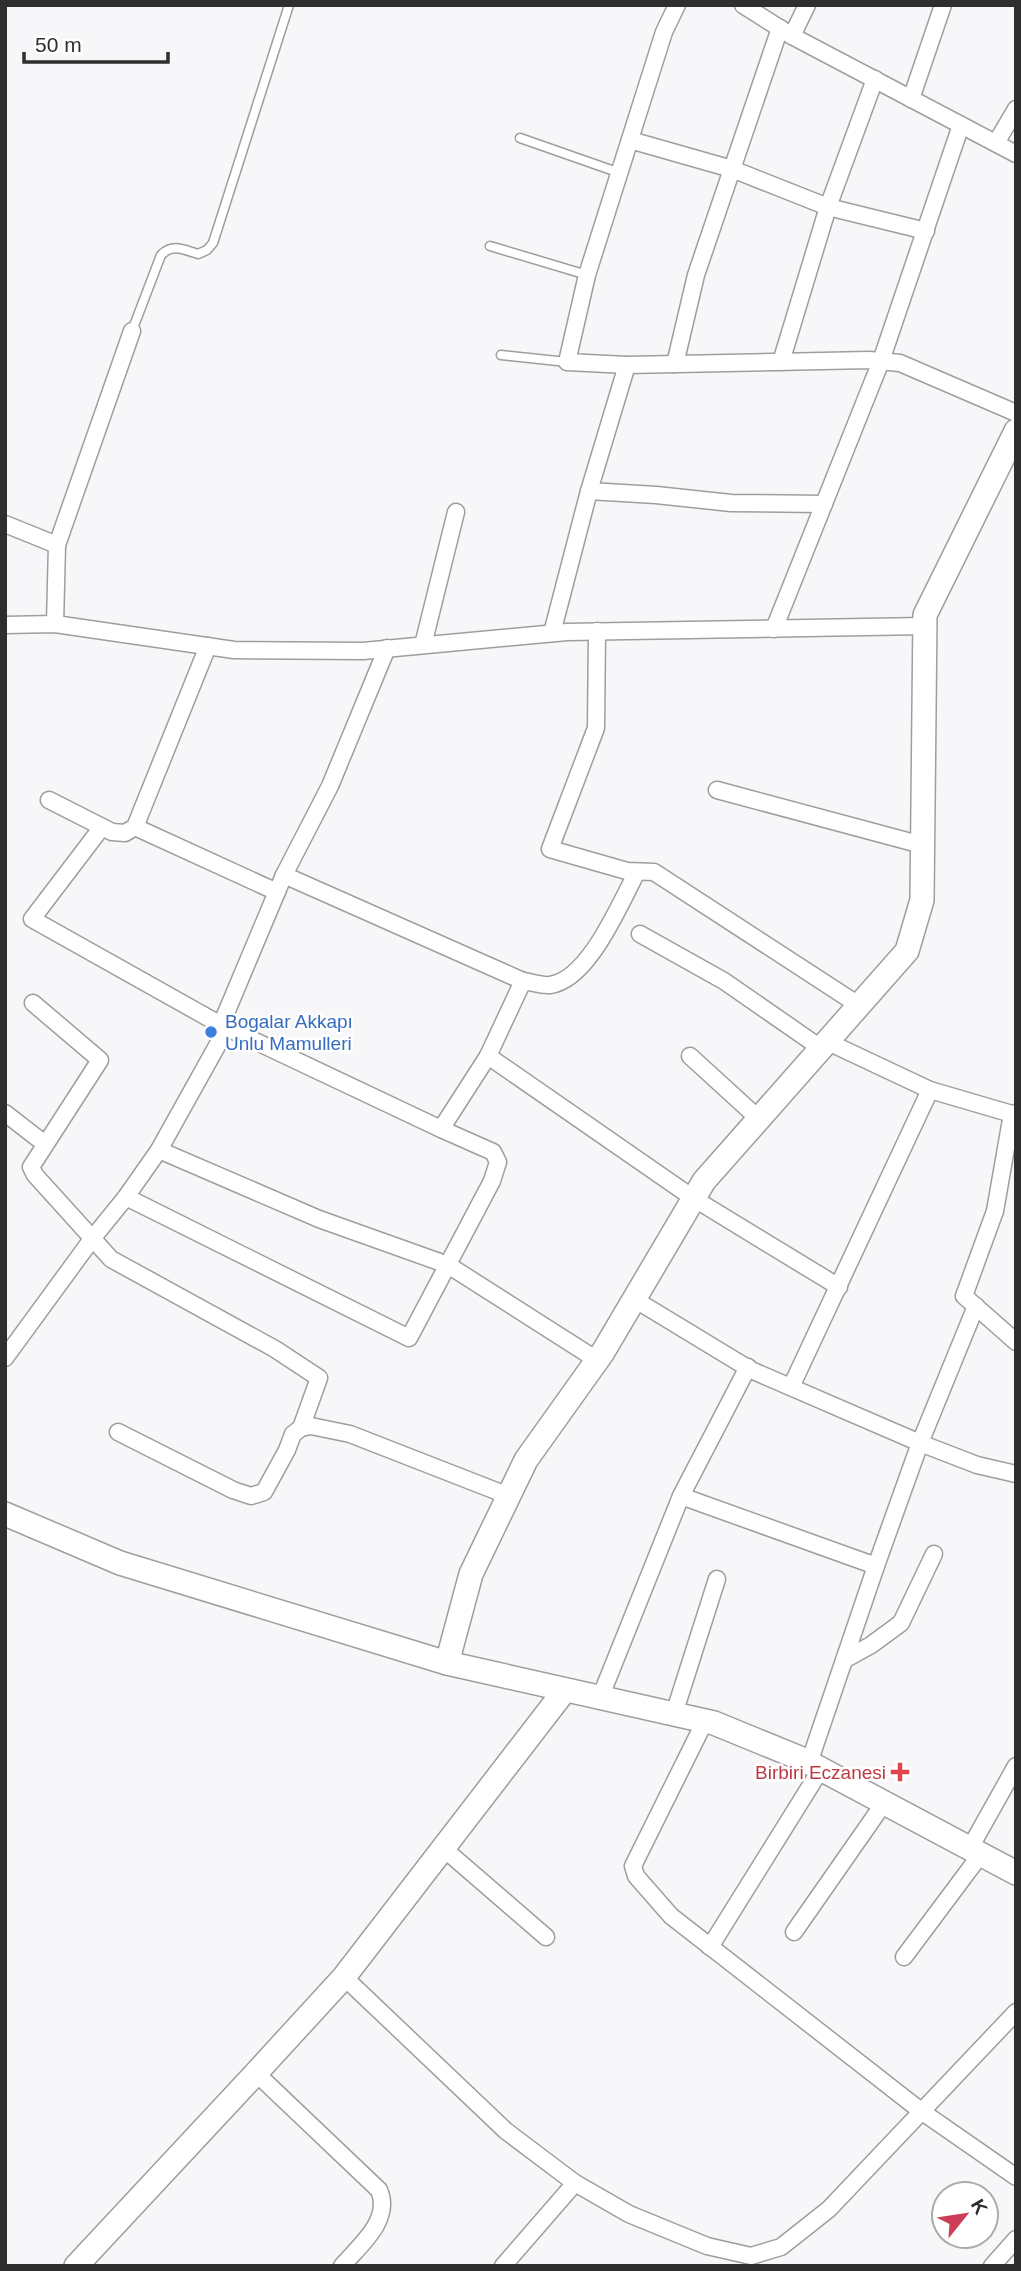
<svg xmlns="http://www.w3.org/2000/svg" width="1021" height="2271" font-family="Arial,sans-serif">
  <rect width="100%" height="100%" fill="#f7f7f9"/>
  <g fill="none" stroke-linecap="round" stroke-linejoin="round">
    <g stroke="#9e9e9f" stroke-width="11">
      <g id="lane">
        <path d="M 520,138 L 620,173"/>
        <path d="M 490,246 L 587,275"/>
        <path d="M 132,331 L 161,255 C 173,243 184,250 198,254 L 207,250 L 213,243 L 289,5"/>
        <path d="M 501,355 L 567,362"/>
      </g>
    </g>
    <g stroke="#9e9e9f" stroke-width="19">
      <g id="street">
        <path d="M 677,5 L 664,32 L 587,275 L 567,362 L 627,365 L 869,360 L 900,363 L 1016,413"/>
        <path d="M 743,5 L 792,36 L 1016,154"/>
        <path d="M 792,36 L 807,5"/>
        <path d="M 911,99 L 943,5"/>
        <path d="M 630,140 L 732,169 L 828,207 L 926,231"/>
        <path d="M 996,143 L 1016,109"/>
        <path d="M 781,362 L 828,207 L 875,79"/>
        <path d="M 675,364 L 696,275 L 780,28"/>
        <path d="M 627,365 L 589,491 L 656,495 L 731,503 L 824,504"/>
        <path d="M 5,524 L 57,545"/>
        <path d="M 55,624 L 57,545 L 132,331"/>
        <path d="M 5,625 L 55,624 L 234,650 L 363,651 L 567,632 L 925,626"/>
        <path d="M 774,629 L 881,361 L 961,125"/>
        <path d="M 597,631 L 596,728 L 550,849 L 627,871 L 654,872 L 860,1006"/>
        <path d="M 552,633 L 589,491"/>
        <path d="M 423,645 L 456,512"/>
        <path d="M 387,648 L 330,786 L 284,875 L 221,1025 L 441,1129 L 488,1056"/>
        <path d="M 717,790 L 922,845"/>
        <path d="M 49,800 L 112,832 L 125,833 L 135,827 L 208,646"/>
        <path d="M 102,827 L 32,919 L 221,1025"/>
        <path d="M 135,827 L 277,892"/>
        <path d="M 637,872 C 620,903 589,980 550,985 C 542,986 531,982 523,981 L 488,1056 L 693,1198 L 839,1287"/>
        <path d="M 284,875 L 523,981"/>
        <path d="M 640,934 L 724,981 L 822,1049"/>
        <path d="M 33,1003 L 100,1060 L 31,1167 L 35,1175 L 111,1259 L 275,1349 L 319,1378 L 301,1428"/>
        <path d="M 828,1042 L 930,1090 L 1012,1114"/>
        <path d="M 690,1056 L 759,1119"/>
        <path d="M 5,1113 L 45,1144"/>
        <path d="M 1016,1113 L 1012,1114 L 995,1211 L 964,1296 L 1016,1342"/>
        <path d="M 159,1150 L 319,1219 L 448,1265 L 597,1360"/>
        <path d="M 126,1197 L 409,1338 L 492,1181 L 498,1162 L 493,1152 L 441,1129"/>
        <path d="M 634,1299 L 751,1370 L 920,1443 L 977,1465 L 1016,1474"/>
        <path d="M 5,1358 L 92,1239 L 126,1197 L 159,1150 L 227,1028"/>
        <path d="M 748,1367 L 681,1496 L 876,1566"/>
        <path d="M 791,1387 L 930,1090"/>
        <path d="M 118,1432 L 233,1490 L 251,1496 L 264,1492 L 287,1450 L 293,1434 L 301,1428 L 311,1426 L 350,1434 L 509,1496"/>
        <path d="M 844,1660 L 871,1645 L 901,1623 L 934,1554"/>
        <path d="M 600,1698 L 681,1496"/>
        <path d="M 674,1714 L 717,1579"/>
        <path d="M 705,1721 L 633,1866 L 636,1876 L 671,1916 L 921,2111 L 1016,2177"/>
        <path d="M 809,1763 L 876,1566 L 920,1443 L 976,1306"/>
        <path d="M 443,1848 L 546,1937"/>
        <path d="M 970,1848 L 1016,1766"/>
        <path d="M 794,1932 L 884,1803"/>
        <path d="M 710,1947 L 821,1769"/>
        <path d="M 904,1957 L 981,1854"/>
        <path d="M 344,1977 L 506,2131 L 575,2183 L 629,2214 L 707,2246 L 751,2256 L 781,2247 L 829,2209 L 1016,2012"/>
        <path d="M 256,2073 L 379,2190 C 392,2220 360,2245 342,2266"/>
        <path d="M 503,2266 L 575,2183"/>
        <path d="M 992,2266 L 1016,2239"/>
      </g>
    </g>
    <g stroke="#9e9e9f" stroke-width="26">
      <g id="secondary">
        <path d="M 5,1514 L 120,1563 L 447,1663 L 714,1723 L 802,1759 L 1016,1873"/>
        <path d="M 447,1663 L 471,1574 L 526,1460 L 603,1352 L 704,1181 L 907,951 L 922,900 L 925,615 L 1016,431"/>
        <path d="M 76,2266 L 256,2073 L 344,1977 L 565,1690"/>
      </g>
    </g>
    <use href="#lane" stroke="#fff" stroke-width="8"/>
    <use href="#street" stroke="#fff" stroke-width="16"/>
    <use href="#secondary" stroke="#fff" stroke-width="23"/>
  </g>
  <circle fill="#3f7fe0" stroke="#fff" stroke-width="2.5" cx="211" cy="1032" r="7"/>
  <path fill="#e0444e" stroke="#fff" stroke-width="2.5" d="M896.5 1761.5h7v7h7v7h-7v7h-7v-7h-7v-7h7z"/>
  <g text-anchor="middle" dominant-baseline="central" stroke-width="5" stroke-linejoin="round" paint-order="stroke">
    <g font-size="19" fill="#366cbe" stroke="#fff" text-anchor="start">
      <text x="225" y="1021">Bogalar Akkapı<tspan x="225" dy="22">Unlu Mamulleri</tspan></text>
    </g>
    <g font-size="19" fill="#be3a42" stroke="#fff" text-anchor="end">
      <text x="886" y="1772">Birbiri Eczanesi</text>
    </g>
  </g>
  <rect width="1021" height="2271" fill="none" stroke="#2e2e2e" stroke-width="14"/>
  <g transform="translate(965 2215) rotate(60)"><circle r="33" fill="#ffffff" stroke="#ababab" stroke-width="2"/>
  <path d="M0-5L12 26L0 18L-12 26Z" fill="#cd3d57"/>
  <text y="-10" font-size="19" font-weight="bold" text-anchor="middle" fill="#2e2e2e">K</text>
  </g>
  <path d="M24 52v10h144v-10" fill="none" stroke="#2e2e2e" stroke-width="3.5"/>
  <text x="35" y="52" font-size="21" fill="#2e2e2e" stroke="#ffffff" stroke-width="5" paint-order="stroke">50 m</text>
</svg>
